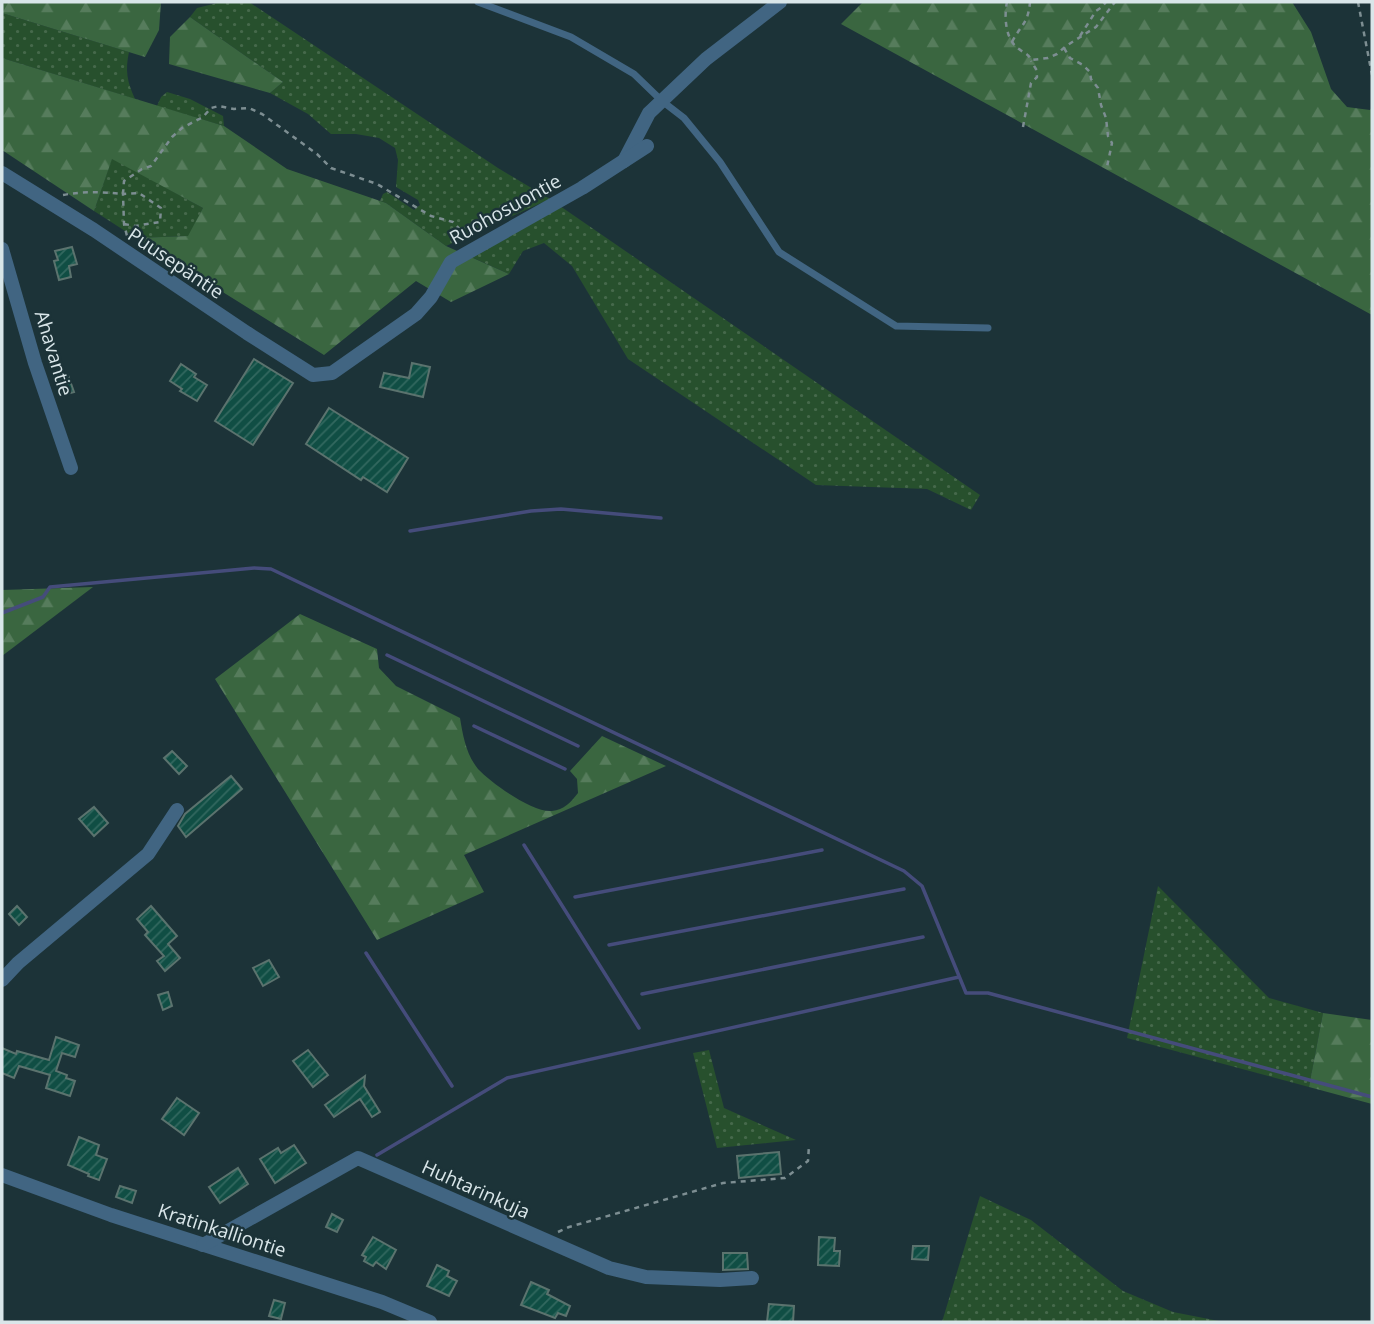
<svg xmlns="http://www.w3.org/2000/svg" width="1374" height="1324" font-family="'Open Sans',sans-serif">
  <defs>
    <pattern id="grass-dots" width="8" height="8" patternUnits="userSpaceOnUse" patternTransform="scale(1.75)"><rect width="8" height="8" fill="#27502d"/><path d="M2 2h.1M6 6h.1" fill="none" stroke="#46694b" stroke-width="1.8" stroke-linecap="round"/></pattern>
    <pattern id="forest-firs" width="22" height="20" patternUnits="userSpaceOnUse" patternTransform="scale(1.75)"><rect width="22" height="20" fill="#3a6640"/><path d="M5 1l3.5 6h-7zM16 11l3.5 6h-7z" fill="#567c5c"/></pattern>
    <pattern id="building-hatch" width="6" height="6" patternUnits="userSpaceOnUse" patternTransform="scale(1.75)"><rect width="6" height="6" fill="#104e44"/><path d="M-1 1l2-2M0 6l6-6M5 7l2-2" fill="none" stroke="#32685f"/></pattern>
  </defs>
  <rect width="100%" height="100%" fill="#1c3338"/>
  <g fill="url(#grass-dots)">
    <path d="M 221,2 L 249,2 L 498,168 L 550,199 L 446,246 L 386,203 L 380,201 L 383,194 L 387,192 L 414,210 L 420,205 L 418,200 L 396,187 L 398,160 L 395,148 L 379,138 L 356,134 L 331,134 L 308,114 L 270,93 L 283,82 L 190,17 L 197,8 Z"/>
    <path d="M 2,13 L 129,52 C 125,70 127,82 135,99 L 2,58 Z"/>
    <path d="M 167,92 L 190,99 L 223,116 L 224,126 L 157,106 L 161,97 Z"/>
    <path d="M 112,158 L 203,208 L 189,236 L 136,238 L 94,211 Z"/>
    <path d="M 560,206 L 980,495 L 971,510 L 927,489 L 816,485 L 628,359 L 572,266 L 544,243 L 523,251 L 509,274 L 469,256 Z"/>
    <path d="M 1158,886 L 1269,998 L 1323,1013 L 1309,1087 L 1127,1038 Z"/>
    <path d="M 709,1050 L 724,1108 L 796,1140 L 717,1148 L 693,1053 Z"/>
    <path d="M 980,1196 L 1031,1220 L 1123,1291 L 1173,1312 L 1224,1322 L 942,1322 Z"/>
  </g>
  <g fill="url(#forest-firs)">
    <path d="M 2,2 L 161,2 L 159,30 L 145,57 L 2,13 Z"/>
    <path d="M 863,2 L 1292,2 L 1311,32 L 1331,89 L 1347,107 L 1370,110 L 1372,107 L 1372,315 L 841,24 Z"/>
    <path d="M 190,17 L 283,82 L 270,93 L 169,64 L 170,37 Z"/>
    <path d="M 2,58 L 224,126 L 287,169 L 386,203 L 446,246 L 509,274 L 451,302 L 416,281 L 324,355 L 136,238 L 188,236 L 203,208 L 112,159 L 94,211 L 2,150 Z"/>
    <path d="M 93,587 L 2,656 L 2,590 Z"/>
    <path d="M 300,614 L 377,649 L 379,668 L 396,686 L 460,718 C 463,736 466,754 478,769 C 491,783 533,813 552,811 C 564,810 571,802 578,793 L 577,779 L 570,771 L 602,736 L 666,766 L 464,855 L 484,892 L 377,940 L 215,679 Z"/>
    <path d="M 1323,1013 L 1372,1020 L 1372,1104 L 1309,1087 Z"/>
  </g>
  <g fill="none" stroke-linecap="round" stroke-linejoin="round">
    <g stroke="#454c7b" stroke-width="3.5">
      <path d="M 410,531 L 531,511 L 561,509 L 661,518"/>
      <path d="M 2,613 L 43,597 L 50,587 L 254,568 L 271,569 L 904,871 L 922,886 L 966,993 L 988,993 L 1372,1097"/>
      <path d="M 387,655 L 578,746"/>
      <path d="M 474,726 L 565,769"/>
      <path d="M 524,845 L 639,1028"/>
      <path d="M 575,897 L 822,850"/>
      <path d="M 609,945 L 904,889"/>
      <path d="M 366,953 L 452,1086"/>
      <path d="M 642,994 L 923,937"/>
      <path d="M 377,1155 L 507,1078 L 959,977"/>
    </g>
  </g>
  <g fill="url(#building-hatch)" stroke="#5b736e" stroke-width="2">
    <path d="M 72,247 L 77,264 L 69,266 L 71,277 L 59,280 L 54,261 L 58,260 L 55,251 Z"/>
    <path d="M 254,359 L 293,383 L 253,445 L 215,421 Z"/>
    <path d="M 412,363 L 430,367 L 423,397 L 380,387 L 384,373 L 409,378 Z"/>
    <path d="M 181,364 L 196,374 L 194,377 L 207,385 L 197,401 L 180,391 L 182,389 L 170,381 Z"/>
    <path d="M 68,375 L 74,392 L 63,395 L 57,378 Z"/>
    <path d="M 329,408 L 408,458 L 387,492 L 363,477 L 361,480 L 306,444 Z"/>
    <path d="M 172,751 L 187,766 L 179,774 L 164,758 Z"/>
    <path d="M 231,776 L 242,789 L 186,837 L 178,826 L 185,814 Z"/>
    <path d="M 94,807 L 108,823 L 94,836 L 79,819 Z"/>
    <path d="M 17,906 L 27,917 L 19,925 L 9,914 Z"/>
    <path d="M 151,906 L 177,936 L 168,944 L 180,958 L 165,971 L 157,961 L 164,956 L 145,935 L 148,932 L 137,919 Z"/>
    <path d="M 269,960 L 279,977 L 263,986 L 253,968 Z"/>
    <path d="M 168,992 L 172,1006 L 163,1010 L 158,995 Z"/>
    <path d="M 56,1037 L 79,1045 L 75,1057 L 62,1053 L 56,1071 L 67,1075 L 66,1078 L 75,1081 L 70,1096 L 46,1088 L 50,1075 L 19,1066 L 14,1078 L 2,1073 L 2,1048 L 16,1054 L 17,1051 L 49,1060 Z"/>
    <path d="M 308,1050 L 328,1075 L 313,1087 L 293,1061 Z"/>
    <path d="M 365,1076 L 364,1086 L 380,1112 L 372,1117 L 360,1099 L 334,1117 L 325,1105 Z"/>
    <path d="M 177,1098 L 199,1113 L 184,1135 L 162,1119 Z"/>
    <path d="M 79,1137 L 99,1145 L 96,1155 L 107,1159 L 99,1180 L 88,1176 L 89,1174 L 68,1165 Z"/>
    <path d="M 294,1145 L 306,1163 L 275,1183 L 260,1159 L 278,1148 L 281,1153 Z"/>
    <path d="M 779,1152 L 781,1174 L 739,1178 L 737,1156 Z"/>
    <path d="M 238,1168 L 248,1184 L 220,1203 L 209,1187 Z"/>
    <path d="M 120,1186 L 136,1191 L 132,1203 L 116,1197 Z"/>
    <path d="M 332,1214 L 343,1220 L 337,1232 L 326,1227 Z"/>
    <path d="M 373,1237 L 396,1250 L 386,1269 L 376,1262 L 373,1266 L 364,1261 L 366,1257 L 362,1255 Z"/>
    <path d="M 819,1237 L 835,1238 L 834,1251 L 840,1251 L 839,1266 L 818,1265 Z"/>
    <path d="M 913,1246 L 929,1246 L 928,1260 L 912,1259 Z"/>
    <path d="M 723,1253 L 747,1253 L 748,1269 L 723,1270 Z"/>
    <path d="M 437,1265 L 449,1271 L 447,1276 L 457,1281 L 449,1296 L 427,1286 Z"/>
    <path d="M 531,1282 L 549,1290 L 547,1294 L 570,1306 L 566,1316 L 558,1313 L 555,1318 L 521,1305 Z"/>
    <path d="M 274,1300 L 285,1303 L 281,1319 L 269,1316 Z"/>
    <path d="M 769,1304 L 794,1306 L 793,1322 L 767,1322 Z"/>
  </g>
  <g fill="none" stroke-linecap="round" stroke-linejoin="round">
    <g stroke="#7d8e92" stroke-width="2.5" stroke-dasharray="5 5" stroke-linecap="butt">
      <path d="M 1007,2 C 1004,16 1005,40 1019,49 C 1025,54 1028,53 1031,60 L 1048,58 L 1057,54 L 1066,46 L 1096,27 L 1115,2"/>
      <path d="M 1358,2 L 1372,75"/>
      <path d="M 1080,36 L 1096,11 L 1102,7 L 1106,2"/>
      <path d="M 1012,42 C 1022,23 1028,24 1030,2"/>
      <path d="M 1064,48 L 1070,58 L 1083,65 L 1090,72 L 1091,79 L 1098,88 L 1101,105 L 1106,118 L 1108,136 L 1112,143 L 1107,167"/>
      <path d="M 1023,127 L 1031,83 L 1037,77 L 1036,69 L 1031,61"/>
      <path d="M 63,195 C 84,191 102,192 123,194 L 124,181 L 142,169 L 151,166 L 172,137 L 182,128 L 203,117 L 211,108 L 219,106 L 234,109 L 249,108 L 262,114 L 317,154 L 331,168 L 377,184 L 431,216 L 453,222 L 467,237"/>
      <path d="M 124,224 L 135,226 L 160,222 L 161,208 L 139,193 L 123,194 L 124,224 L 127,236"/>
      <path d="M 558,1232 L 569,1227 L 723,1183 L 785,1178 L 808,1161 L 809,1145"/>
    </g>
    <path stroke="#416582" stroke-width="7" d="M 478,2 L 571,37 L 634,74 L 662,101 L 684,118 L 720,162 L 779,252 L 896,326 L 988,328"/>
    <g stroke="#416582" stroke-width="14">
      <path d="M 624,161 L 649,113 L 706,59 L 780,2"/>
      <path d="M 2,173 L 94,230 L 247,333 L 313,375 L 332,373 L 416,314 L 431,297 L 451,262 L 582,188 L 647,146"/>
      <path d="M 2,249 L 35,363 L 71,468"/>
      <path d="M 2,980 L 18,963 L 148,854 L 177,810"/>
      <path d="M 2,1175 L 111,1215 L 382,1302 L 430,1322"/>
      <path d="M 203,1245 L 358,1158 L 609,1268 L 646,1277 L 720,1280 L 752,1278"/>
    </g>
  </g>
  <g text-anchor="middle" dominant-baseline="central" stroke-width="5" stroke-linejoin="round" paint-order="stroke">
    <g font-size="19" fill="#d9e6e9" stroke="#1c3338">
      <text transform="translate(505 209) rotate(-29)">Ruohosuontie</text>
      <text transform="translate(176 263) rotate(34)">Puusepäntie</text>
      <text transform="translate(54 353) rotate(73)">Ahavantie</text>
      <text transform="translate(476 1189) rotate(24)">Huhtarinkuja</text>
      <text transform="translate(222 1230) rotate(18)">Kratinkalliontie</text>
    </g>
  </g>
  <rect width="1374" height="1324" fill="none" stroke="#d9e6e9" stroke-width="7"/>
</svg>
